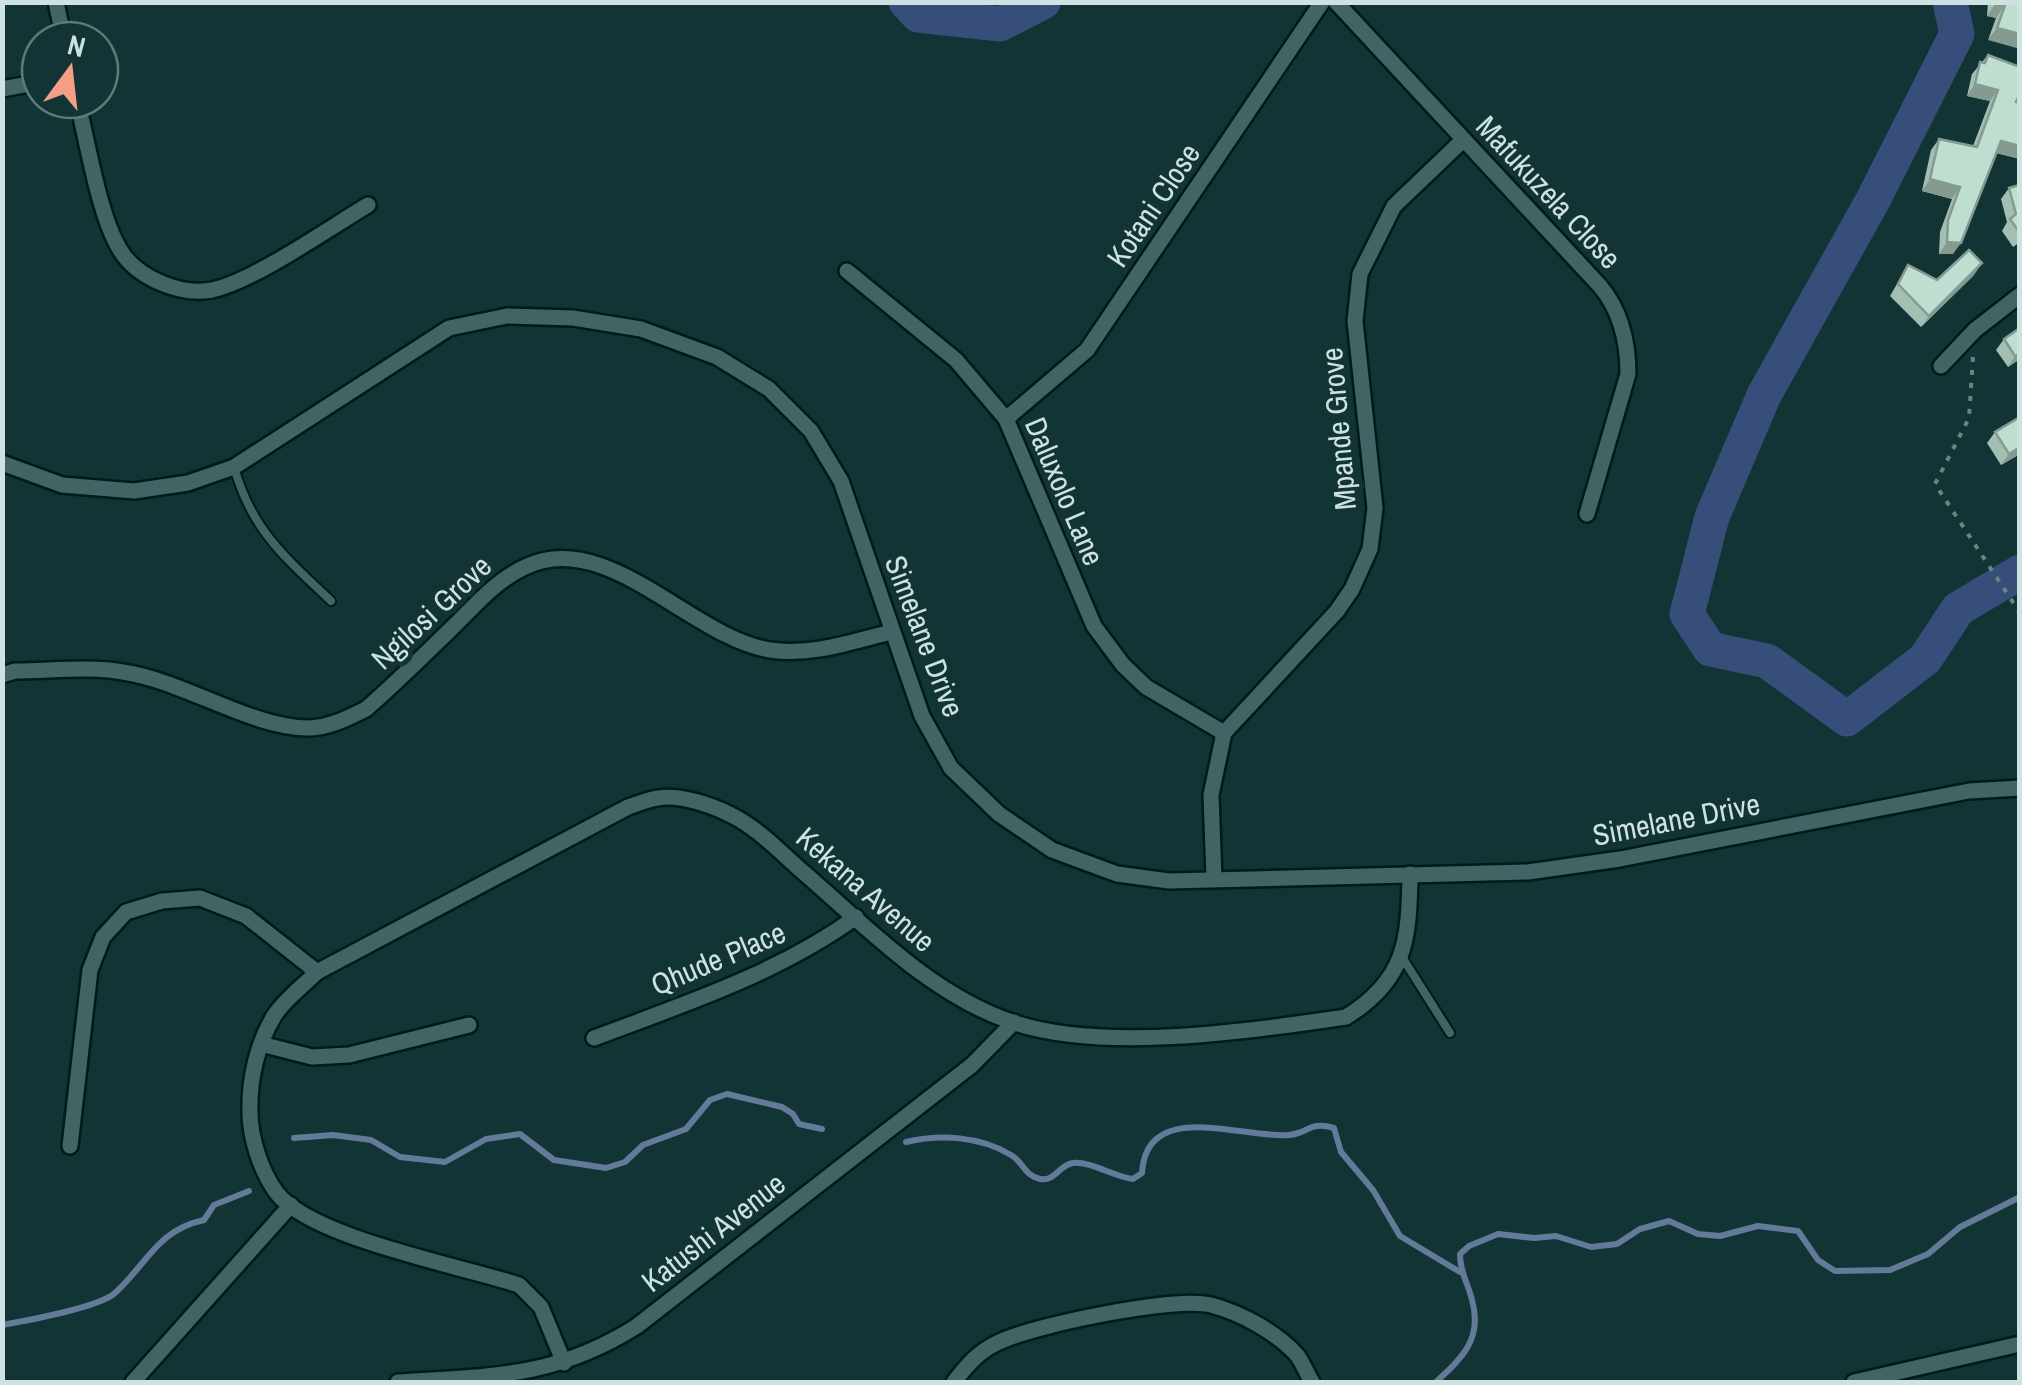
<svg xmlns="http://www.w3.org/2000/svg" width="2022" height="1385" font-family="'Archivo Narrow',sans-serif">
  <rect width="100%" height="100%" fill="#123435"/>
  <g fill="none" stroke-linecap="round" stroke-linejoin="round">
    <g stroke="#657a99" stroke-width="6">
      <path d="M 294,1138 L 333,1135 L 371,1140 L 400,1157 L 445,1162 L 486,1139 L 520,1134 L 554,1160 L 606,1168 L 625,1162 L 643,1145 L 686,1129 L 710,1100 L 727,1094 L 782,1107 L 793,1114 L 799,1124 L 822,1129"/>
      <path d="M 906,1142 C 940,1134 980,1136 1011,1155 C 1023,1162 1025,1176 1040,1179 C 1055,1182 1059,1165 1073,1163 C 1091,1161 1114,1177 1133,1179 L 1142,1173 C 1146,1098 1243,1139 1289,1135 C 1310,1133 1308,1121 1334,1128 L 1341,1152 L 1373,1190 L 1400,1236 L 1460,1272"/>
      <path d="M 2,1325 C 26,1321 100,1307 115,1293 C 147,1264 157,1230 204,1220 L 214,1205 L 249,1191"/>
      <path d="M 1436,1382 C 1462,1358 1483,1339 1472,1300 C 1468,1283 1460,1273 1460,1254 L 1469,1246 L 1498,1234 L 1534,1238 L 1556,1236 L 1591,1247 L 1617,1244 L 1640,1229 L 1669,1221 L 1698,1234 L 1720,1236 L 1758,1226 L 1798,1231 L 1818,1260 L 1835,1271 L 1890,1270 L 1928,1254 L 1960,1227 L 2020,1197"/>
    </g>
    <g stroke="#384e7a" stroke-width="35">
      <path d="M 906,2 L 918,15 L 1000,24 L 1043,2"/>
      <path d="M 1950,2 L 1957,34 L 1873,200 L 1764,395 L 1712,517 L 1687,614 L 1710,649 L 1767,661 L 1847,719 L 1925,659 L 1958,609 L 2020,572"/>
    </g>
    <g stroke="#021a1b" stroke-width="12">
      <g id="lane">
        <path d="M 234,467 C 252,531 285,557 331,601"/>
        <path d="M 1402,957 L 1450,1033"/>
      </g>
    </g>
    <g stroke="#021a1b" stroke-width="20">
      <g id="street">
        <path d="M 56,2 L 64,40"/>
        <path d="M 1336,2 L 1600,286 C 1621,311 1628,342 1628,374 L 1587,514"/>
        <path d="M 2,89 L 40,82"/>
        <path d="M 77,100 C 87,140 99,215 119,248 C 135,277 179,296 212,290 C 254,281 329,228 368,205"/>
        <path d="M 847,271 L 956,360 L 1006,419 L 1094,626 L 1123,665 L 1146,687 L 1224,733"/>
        <path d="M 1941,366 L 1975,330 L 2020,295"/>
        <path d="M 1006,419 L 1087,350 L 1322,2"/>
        <path d="M 2,463 L 62,485 L 134,491 L 188,483 L 234,467 L 449,328 L 507,316 L 573,318 L 641,329 L 717,357 L 769,389 L 811,431 L 841,481 L 922,716 L 951,768 L 999,814 L 1052,850 L 1117,874 L 1169,881 L 1528,872 L 1620,859 L 1969,791 L 2020,788"/>
        <path d="M 2,675 L 15,671 C 50,671 89,666 123,672 C 184,681 252,728 308,728 C 328,728 348,718 366,709 C 397,682 426,653 455,625 C 477,603 497,580 525,567 C 606,527 692,638 770,650 C 812,656 851,642 891,632"/>
        <path d="M 1214,878 L 1211,795 L 1224,733 L 1337,611 L 1352,589 L 1370,549 L 1375,508 L 1355,321 L 1360,274 L 1394,206 L 1463,140"/>
        <path d="M 594,1038 C 684,1004 777,974 856,917"/>
        <path d="M 261,1044 L 312,1057 L 349,1055 L 469,1025"/>
        <path d="M 70,1146 L 90,970 L 103,937 L 126,912 L 162,901 L 200,898 L 246,916 L 317,972"/>
        <path d="M 564,1363 L 541,1307 L 519,1285 C 462,1266 310,1238 276,1192 C 261,1171 250,1138 250,1112 C 249,1080 257,1044 274,1016 C 284,1000 303,986 317,972 L 628,807 C 638,804 648,799 658,798 C 679,794 712,805 731,815 C 758,828 781,853 803,872 C 867,927 930,994 1012,1022 C 1103,1053 1252,1031 1346,1017 C 1406,980 1409,940 1410,874"/>
        <path d="M 133,1382 L 291,1205"/>
        <path d="M 398,1382 C 491,1376 555,1378 637,1326 L 972,1065 L 1014,1022"/>
        <path d="M 954,1382 C 967,1365 979,1351 999,1342 C 1035,1325 1175,1296 1211,1305 C 1241,1313 1276,1332 1297,1355 C 1303,1363 1307,1374 1312,1382"/>
        <path d="M 1854,1382 L 2020,1344"/>
      </g>
    </g>
    <path stroke="#698485" stroke-width="4" stroke-dasharray="5 8" stroke-linecap="butt" d="M 1973,357 L 1969,418 L 1935,484 L 2020,613"/>
    <use href="#lane" stroke="#426465" stroke-width="8"/>
    <use href="#street" stroke="#426465" stroke-width="15"/>
  </g>
  <g fill="#a3bfb2">
    <path d="M 1988,2 L 2020,2 L 1988,40 L 1996,18 L 1987,16 Z"/>
    <path d="M 1988,55 L 2016,102 L 2020,103 L 2020,159 L 1996,153 L 1953,254 L 1939,254 L 1940,232 L 1952,199 L 1922,191 L 1931,150 L 1939,139 L 1973,146 L 1990,101 L 1967,96 L 1972,74 Z"/>
    <path d="M 2020,185 L 2020,242 L 2013,247 L 2002,231 L 2007,222 L 2001,199 L 2009,188 Z"/>
    <path d="M 1908,265 L 1937,280 L 1974,275 L 1921,327 L 1890,296 Z"/>
    <path d="M 2020,328 L 2020,359 L 2008,367 L 1996,350 L 2004,339 Z"/>
    <path d="M 1995,432 L 2020,454 L 2001,465 L 1987,443 Z"/>
  </g>
  <g fill="#859b91">
    <path d="M 1995,4 L 2005,5 L 1996,18 L 1987,16 Z"/>
    <path d="M 1997,28 L 2020,34 L 2020,49 L 1988,40 Z"/>
    <path d="M 1975,84 L 1998,90 L 1990,101 L 1967,96 Z"/>
    <path d="M 2001,141 L 2020,146 L 2020,159 L 1993,152 Z"/>
    <path d="M 1930,179 L 1960,187 L 1952,199 L 1922,191 Z"/>
    <path d="M 1947,242 L 1961,243 L 1953,254 L 1939,254 Z"/>
    <path d="M 1982,263 L 1974,275 L 1921,327 L 1929,316 Z"/>
    <path d="M 2020,353 L 2020,359 L 2008,367 L 2015,356 Z"/>
    <path d="M 2020,447 L 2020,454 L 2001,465 L 2009,454 Z"/>
  </g>
  <g fill="#bedecf" stroke="#859b91" stroke-width="2.5">
    <path d="M 1996,2 L 2020,2 L 2020,34 L 1997,28 L 2005,5 Z"/>
    <path d="M 1988,55 L 2020,67 L 2020,93 L 2016,102 L 2020,103 L 2020,146 L 2001,141 L 1961,243 L 1947,242 L 1948,220 L 1960,187 L 1930,179 L 1939,139 L 1977,147 L 1998,90 L 1975,84 L 1980,62 L 1985,63 Z"/>
    <path d="M 2020,185 L 2020,233 L 2010,219 L 2016,214 L 2009,188 Z"/>
    <path d="M 1969,250 L 1982,263 L 1929,316 L 1898,284 L 1908,265 L 1937,280 Z"/>
    <path d="M 2020,328 L 2020,353 L 2015,356 L 2004,339 Z"/>
    <path d="M 2020,417 L 2020,447 L 2009,454 L 1995,432 Z"/>
  </g>
  <g text-anchor="middle" dominant-baseline="central" stroke-width="10" stroke-linejoin="round" paint-order="stroke">
    <g font-size="30" fill="#cfe2e2" stroke="#123435">
      <text transform="translate(1549 192) rotate(47)">Mafukuzela Close</text>
      <text transform="translate(1153 205) rotate(-56)">Kotani Close</text>
      <text transform="translate(1338 429) rotate(-95)">Mpande Grove</text>
      <text transform="translate(1065 491) rotate(67)">Daluxolo Lane</text>
      <text transform="translate(431 612) rotate(-43)">Ngilosi Grove</text>
      <text transform="translate(925 636) rotate(69)">Simelane Drive</text>
      <text transform="translate(1676 819) rotate(-11)">Simelane Drive</text>
      <text transform="translate(866 889) rotate(41)">Kekana Avenue</text>
      <text transform="translate(718 958) rotate(-23)">Qhude Place</text>
      <text transform="translate(713 1232) rotate(-38)">Katushi Avenue</text>
    </g>
  </g>
  <rect width="2022" height="1385" fill="none" stroke="#cfe2e2" stroke-width="10"/>
  <g transform="translate(70 70) rotate(15)"><circle r="48" fill="#123435" stroke="#5e7a7a" stroke-width="2.5"/>
  <path d="M0-8L18 38L0 25L-18 38Z" fill="#f49e87"/>
  <text y="-15" font-size="28" font-weight="bold" text-anchor="middle" fill="#cfe2e2">N</text>
  </g>
</svg>
